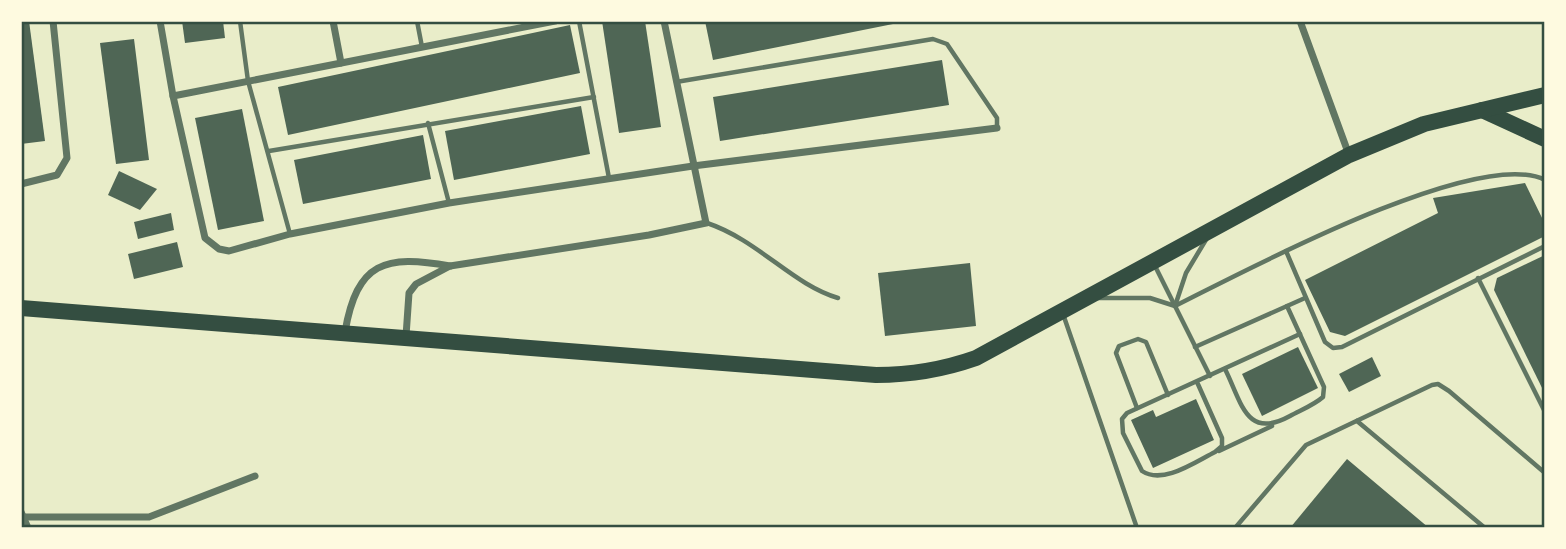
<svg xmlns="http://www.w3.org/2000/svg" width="1566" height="549" font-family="Rubik,sans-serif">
  <rect width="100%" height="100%" fill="#e9edc9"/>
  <g fill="#4f6655">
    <path d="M 21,21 L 29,21 L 45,141 L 21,144 Z"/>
    <path d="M 182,21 L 223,21 L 225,38 L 185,43 Z"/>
    <path d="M 602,21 L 645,21 L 661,127 L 619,133 Z"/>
    <path d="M 705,21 L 903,21 L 903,22 L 713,60 Z"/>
    <path d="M 570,25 L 580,73 L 288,135 L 278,87 Z"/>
    <path d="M 134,39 L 149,160 L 116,164 L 100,43 Z"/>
    <path d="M 942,60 L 949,105 L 720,141 L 713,97 Z"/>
    <path d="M 581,106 L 590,154 L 454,180 L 445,131 Z"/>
    <path d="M 242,109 L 264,221 L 218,230 L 195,118 Z"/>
    <path d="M 423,135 L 431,179 L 303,204 L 294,160 Z"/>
    <path d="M 119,171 L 157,189 L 140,210 L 108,195 Z"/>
    <path d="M 1525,183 L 1545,224 L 1545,236 L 1345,336 L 1330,332 L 1305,280 L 1438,213 L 1433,198 Z"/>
    <path d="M 171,213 L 174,230 L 138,239 L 134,222 Z"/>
    <path d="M 177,242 L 183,267 L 134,279 L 128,254 Z"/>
    <path d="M 1545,255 L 1545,394 L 1494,290 L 1497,278 Z"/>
    <path d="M 970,263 L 976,326 L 885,336 L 878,273 Z"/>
    <path d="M 1298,347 L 1318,388 L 1262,416 L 1242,374 Z"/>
    <path d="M 1372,357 L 1381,376 L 1349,392 L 1339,374 Z"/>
    <path d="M 1196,399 L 1214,440 L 1153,468 L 1131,420 L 1153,410 L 1156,417 Z"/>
    <path d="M 1347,459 L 1429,528 L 1290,528 Z"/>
  </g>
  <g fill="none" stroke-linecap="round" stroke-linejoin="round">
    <g stroke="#617663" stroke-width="4.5">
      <path d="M 240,21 L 248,81 L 290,234"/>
      <path d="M 417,21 L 422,47"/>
      <path d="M 579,21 L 609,178"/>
      <path d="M 676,82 L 933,39 L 947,44 L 997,118 L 997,128"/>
      <path d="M 428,123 L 449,203"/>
      <path d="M 269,151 L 594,97"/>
      <path d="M 707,223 C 758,240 793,285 838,298"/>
      <path d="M 1286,251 L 1325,342 L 1333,348 L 1342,347 L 1545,246"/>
      <path d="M 1154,264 L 1210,376"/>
      <path d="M 1478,278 L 1545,412"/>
      <path d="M 1097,298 L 1150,298 L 1175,306 C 1245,271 1478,146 1545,180"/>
      <path d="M 1175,306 L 1186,273 L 1207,238"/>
      <path d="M 1063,314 L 1137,528"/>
      <path d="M 1195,347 L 1305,298"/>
      <path d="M 1225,369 C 1242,403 1246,440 1290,416 C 1301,410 1314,405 1323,397 L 1324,387 L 1287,306"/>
      <path d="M 1197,382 L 1222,438 L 1222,446 L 1215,452 C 1195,462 1163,485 1142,471 L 1123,433 L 1122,419 L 1127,413 L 1300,334"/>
      <path d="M 1137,408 L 1116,353 L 1119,346 L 1138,339 L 1146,342 L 1168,395"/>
      <path d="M 1357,421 L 1485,528"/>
      <path d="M 1219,451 L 1272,426"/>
      <path d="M 1235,528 L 1306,445 L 1432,385 L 1438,384 L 1449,391 L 1545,473"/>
    </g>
    <g stroke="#617663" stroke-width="7">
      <path d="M 160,21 L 173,96 L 205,238 L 219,249 L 229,251 L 290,234 L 449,203 L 693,166 L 997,128"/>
      <path d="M 333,21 L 341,63"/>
      <path d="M 1300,21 L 1349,155"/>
      <path d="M 173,96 L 555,21"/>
      <path d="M 21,184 L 57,175 L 67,158 L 53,21"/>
      <path d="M 345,332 C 357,262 385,254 450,266"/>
      <path d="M 406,336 L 409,293 L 416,284 L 450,266 L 649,235 L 706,223 L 664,21"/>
      <path d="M 21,512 L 28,528"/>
      <path d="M 23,517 L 149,517 L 255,476"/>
    </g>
    <g stroke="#344e41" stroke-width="16">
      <path d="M 1482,110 L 1545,139"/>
      <path d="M 21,308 L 876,375 C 912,375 942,370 976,358 L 1349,155 L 1424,124 L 1545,95"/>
    </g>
  </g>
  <rect width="1566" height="549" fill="none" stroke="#fefae0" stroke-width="46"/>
  <rect x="23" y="23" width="1520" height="503" fill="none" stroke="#344e41" stroke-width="2.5"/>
</svg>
